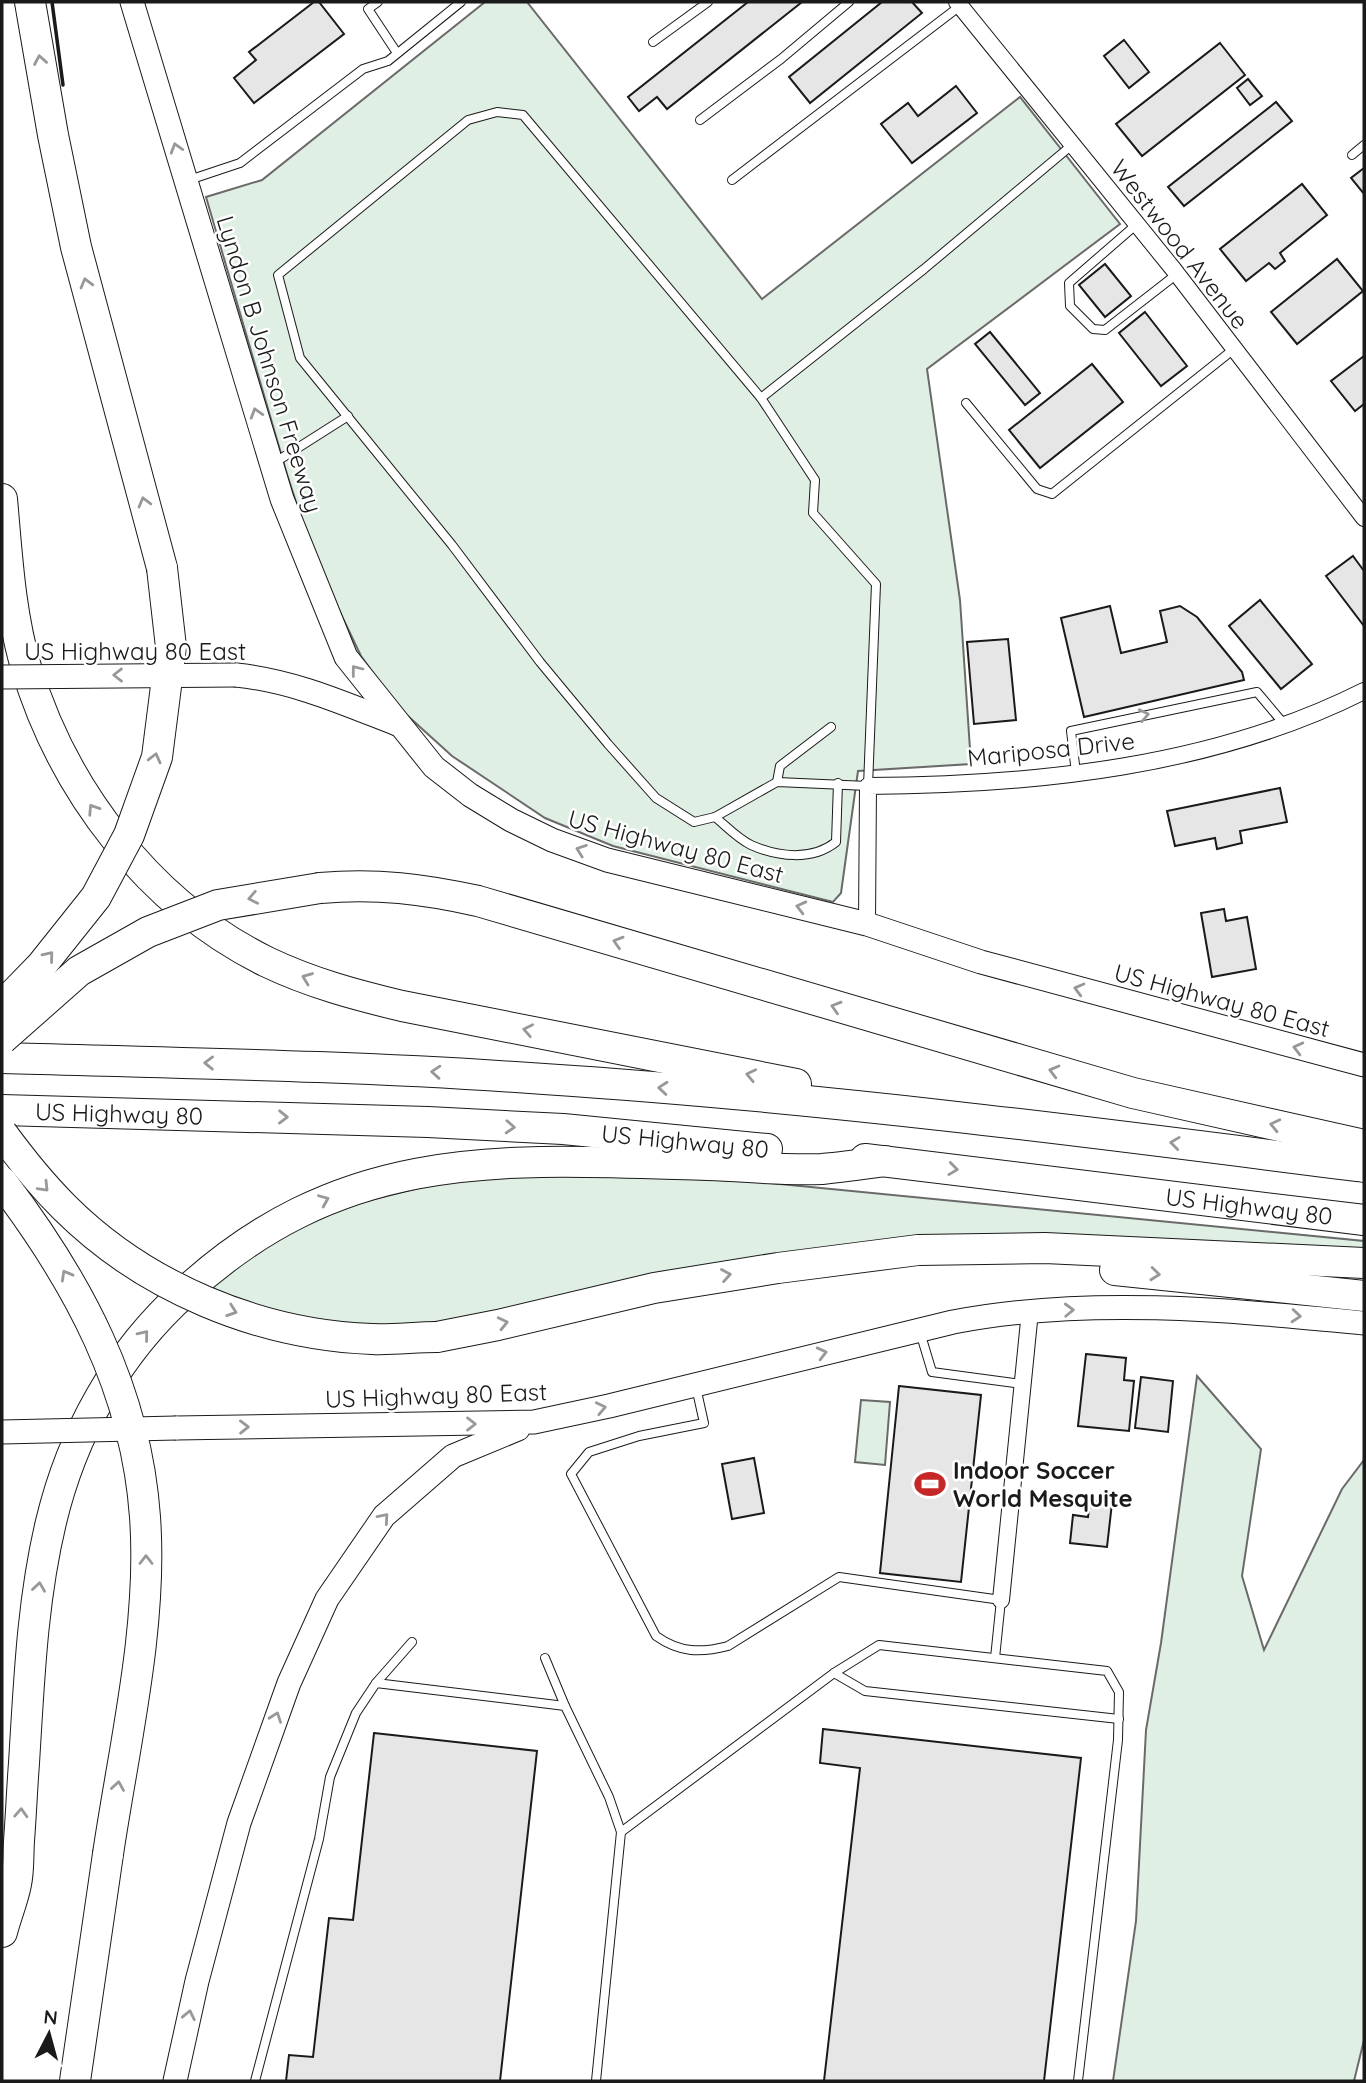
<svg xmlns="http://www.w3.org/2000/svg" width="1366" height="2083" font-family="Quicksand,sans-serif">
  <rect width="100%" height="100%" fill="#fff"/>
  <g fill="#e0efe3" stroke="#6a6a6a" stroke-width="2">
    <path d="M 485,2 L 527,2 L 762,299 L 1020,97 L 1120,224 L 927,369 L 960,600 L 971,764 L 858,771 L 841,893 L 833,902 L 613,846 L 545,818 L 452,756 L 398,707 L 361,656 L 314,558 L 287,474 L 206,197 L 262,180 Z"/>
    <path d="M 550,1174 L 750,1181 L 1364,1241 L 1364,1253 L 1016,1237 L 446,1326 L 395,1329 L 298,1320 L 205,1288 L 251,1251 L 326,1211 L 451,1180 Z"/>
    <path d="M 1197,1376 L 1261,1449 L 1242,1576 L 1264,1650 L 1342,1489 L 1364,1460 L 1364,2040 L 1354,2081 L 1113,2081 L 1136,1921 L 1146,1730 L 1161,1643 Z"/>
    <path d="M 861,1400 L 890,1402 L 885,1465 L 855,1462 Z"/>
  </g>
  <g fill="#e6e6e6" stroke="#1a1a1a" stroke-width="2">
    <path d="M 314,2 L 319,2 L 344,34 L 254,103 L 234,78 L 256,60 L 249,52 Z"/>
    <path d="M 748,2 L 802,2 L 667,109 L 657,97 L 639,111 L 628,97 Z"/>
    <path d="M 882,2 L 912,2 L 922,13 L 810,103 L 789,77 Z"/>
    <path d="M 1124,40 L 1149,72 L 1129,88 L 1104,56 Z"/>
    <path d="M 1220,43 L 1245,75 L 1142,156 L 1116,124 Z"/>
    <path d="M 1248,79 L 1262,96 L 1250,105 L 1237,88 Z"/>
    <path d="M 956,86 L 977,113 L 912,163 L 881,124 L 908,103 L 918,116 Z"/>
    <path d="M 1276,102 L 1292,121 L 1184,206 L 1168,187 Z"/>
    <path d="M 1364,168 L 1364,194 L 1351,178 Z"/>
    <path d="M 1302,184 L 1327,215 L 1280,253 L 1285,261 L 1275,269 L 1269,263 L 1246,281 L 1220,249 Z"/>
    <path d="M 1337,259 L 1363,291 L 1297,344 L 1271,312 Z"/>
    <path d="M 1105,264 L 1131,296 L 1105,317 L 1079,285 Z"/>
    <path d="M 1145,312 L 1187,366 L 1161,386 L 1119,333 Z"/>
    <path d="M 990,332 L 1040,393 L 1025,405 L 975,344 Z"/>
    <path d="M 1364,356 L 1364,404 L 1355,411 L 1331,381 Z"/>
    <path d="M 1092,364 L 1123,402 L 1040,468 L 1009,430 Z"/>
    <path d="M 1353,556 L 1364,571 L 1364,626 L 1326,576 Z"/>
    <path d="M 1260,600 L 1312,664 L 1281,689 L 1229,626 Z"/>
    <path d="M 1110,606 L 1121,653 L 1167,642 L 1160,611 L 1180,606 L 1197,617 L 1242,672 L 1244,680 L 1084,717 L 1061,618 Z"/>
    <path d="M 1008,639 L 1016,720 L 974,724 L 967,642 Z"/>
    <path d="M 1280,788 L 1287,822 L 1240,831 L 1242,843 L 1217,849 L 1215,838 L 1175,846 L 1167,811 Z"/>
    <path d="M 1224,909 L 1226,921 L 1247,917 L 1256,969 L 1212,977 L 1201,913 Z"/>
    <path d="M 1086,1354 L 1126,1358 L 1124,1380 L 1134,1381 L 1129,1431 L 1078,1426 Z"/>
    <path d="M 1141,1377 L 1173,1381 L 1168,1432 L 1135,1428 Z"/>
    <path d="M 899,1386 L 981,1395 L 961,1582 L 880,1573 Z"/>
    <path d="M 754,1458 L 764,1513 L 732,1519 L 722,1464 Z"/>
    <path d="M 1090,1500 L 1112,1503 L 1107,1547 L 1070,1543 L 1073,1515 L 1088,1517 Z"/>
    <path d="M 823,1729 L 1081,1758 L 1044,2081 L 824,2081 L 860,1768 L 820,1763 Z"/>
    <path d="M 374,1733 L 537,1751 L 500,2081 L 286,2081 L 289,2055 L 313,2057 L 329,1918 L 353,1920 Z"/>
  </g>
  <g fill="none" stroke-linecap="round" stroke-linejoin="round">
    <g stroke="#1a1a1a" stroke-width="10">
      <g id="lane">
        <path d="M 378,2 L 368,9 L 397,53"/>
        <path d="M 653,42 L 708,2"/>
        <path d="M 497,112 L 523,115 L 761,398 L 815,480 L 813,513 L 876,584 L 868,786 L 777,782 L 715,817 L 694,822 L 656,798 L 608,744 L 540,662 L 452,545 L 300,358 L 278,275 L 468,120 Z"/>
        <path d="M 700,120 L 781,59 L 849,2"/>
        <path d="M 1352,155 L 1364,145"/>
        <path d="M 189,180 L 240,163 L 363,69 L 388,61 L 461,2"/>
        <path d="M 732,180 L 960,6"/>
        <path d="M 1137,224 L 1069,283 L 1070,306 L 1093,329 L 1105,330 L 1177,274"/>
        <path d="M 761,398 L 924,269 L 1072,145"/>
        <path d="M 966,403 L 1037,489 L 1052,494 L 1234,349"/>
        <path d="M 274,463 L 348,416"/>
        <path d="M 1076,773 L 1071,731 L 1257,692 L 1284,724"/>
        <path d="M 777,782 L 780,766 L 831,727"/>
        <path d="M 715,817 C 726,826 738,839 751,845 C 778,857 812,861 836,842 L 838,783"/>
        <path d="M 920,1332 L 932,1372 L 1022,1384"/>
        <path d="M 696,1387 L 704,1423 L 639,1436 L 589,1452 L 571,1474 L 656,1636 C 680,1653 701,1653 728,1646 L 839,1577 L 1001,1600 L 995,1658"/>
        <path d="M 545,1658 L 565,1706"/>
        <path d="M 834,1673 L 865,1691 L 1119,1719"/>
        <path d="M 376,1683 L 412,1642"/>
        <path d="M 255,2081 L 319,1839 L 330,1777 L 356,1713 L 376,1683 L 565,1706 L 609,1797 L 621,1832"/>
        <path d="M 596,2081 L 621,1832 L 834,1673 L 879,1645 L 1107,1671 L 1119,1692 L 1118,1740 L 1078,2081"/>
      </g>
    </g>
    <g stroke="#1a1a1a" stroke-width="18">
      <g id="street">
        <path d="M 957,2 L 1174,270 L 1364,518"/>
        <path d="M 867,924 L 868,786 C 1035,785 1213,767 1364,691"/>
        <path d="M 1001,1600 L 1030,1311"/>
      </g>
    </g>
    <g stroke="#1a1a1a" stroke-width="25">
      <g id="secondary">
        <path d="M 132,2 L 282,499 L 346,657 L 434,767 L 470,795 L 511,820 L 552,840 L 607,860 L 867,924 L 981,962 L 1364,1065"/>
        <path d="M 236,675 C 294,681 343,703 397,724"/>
        <path d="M 176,1428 L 534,1422 L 609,1406 L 953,1322 C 1088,1296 1229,1310 1364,1323"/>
        <path d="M 175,2081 L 197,1981 L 239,1823 L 289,1683 L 327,1599 L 384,1516 L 453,1456 L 518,1429"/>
      </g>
    </g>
    <g stroke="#1a1a1a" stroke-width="32">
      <g id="highway">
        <path d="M 30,2 L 53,135 L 76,247 L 162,568"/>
        <path d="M 2,499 C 7,554 10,613 26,667 C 63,790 149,904 267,962 C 311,983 356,995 402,1006 L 796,1084"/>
        <path d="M 320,888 C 377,883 423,889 478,901 L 1133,1093 L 1364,1145"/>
        <path d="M 2,1058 C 183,1063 364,1066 544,1079 C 819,1097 1091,1132 1364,1167"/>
        <path id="s1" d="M 2,1110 L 428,1122 L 563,1129 L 767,1149"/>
        <path id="s2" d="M 865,1159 L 1364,1220"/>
        <path d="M 1115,1270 L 1364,1296"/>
        <path d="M 437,1337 L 498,1325 L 654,1288 L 778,1268 L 918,1250 L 1045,1248 L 1364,1263"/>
        <path d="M 2,1932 C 6,1916 13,1900 16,1884 C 19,1871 18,1855 19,1841 C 21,1815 22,1789 24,1763 C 29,1683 32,1601 51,1522 C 72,1434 117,1353 185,1292 C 345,1145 506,1159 708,1165 C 745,1166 784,1171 822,1169 C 843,1167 864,1164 885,1161"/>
        <path d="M 75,2081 L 108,1854"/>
      </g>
    </g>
    <use href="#lane" stroke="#fff" stroke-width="8"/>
    <use href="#street" stroke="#fff" stroke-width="16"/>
    <use href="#secondary" stroke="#fff" stroke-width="23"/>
    <use href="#highway" stroke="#fff" stroke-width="30"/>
    <g stroke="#1a1a1a" stroke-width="25" stroke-linecap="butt">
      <g id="secondary-bridge">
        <path d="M 2,677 L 236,675"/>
        <path d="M 2,1432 L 176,1428"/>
      </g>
    </g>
    <g stroke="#1a1a1a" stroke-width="32" stroke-linecap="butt">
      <g id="highway-bridge">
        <path d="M 2,1006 L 41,966 L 96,897 L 129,835 L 157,757 L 171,647 L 162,568"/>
        <path d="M 2,1039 L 79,971 L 148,932 L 218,905 L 320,888"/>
        <path d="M 2,1133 C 21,1159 41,1184 64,1207 C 144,1287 259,1335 372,1339 C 393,1340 415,1337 437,1337"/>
        <path d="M 2,1182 C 78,1282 136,1389 145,1517 C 153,1626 124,1746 108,1854"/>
      </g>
    </g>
    <use href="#secondary-bridge" stroke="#fff" stroke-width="23"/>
    <use href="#highway-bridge" stroke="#fff" stroke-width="30"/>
    <path stroke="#1a1a1a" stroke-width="3.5" d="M 52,2 L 63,85"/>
  </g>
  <defs><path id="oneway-chevron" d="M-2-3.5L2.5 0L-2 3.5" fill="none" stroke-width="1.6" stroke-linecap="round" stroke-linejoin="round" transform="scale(1.75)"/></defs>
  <g stroke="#989898">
    <use href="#oneway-chevron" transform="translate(40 60) rotate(-100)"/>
    <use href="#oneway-chevron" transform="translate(176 148) rotate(-107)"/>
    <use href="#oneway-chevron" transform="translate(86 283) rotate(-105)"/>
    <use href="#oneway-chevron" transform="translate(256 413) rotate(-107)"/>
    <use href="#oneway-chevron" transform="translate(144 502) rotate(-105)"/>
    <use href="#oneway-chevron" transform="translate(356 670) rotate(-128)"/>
    <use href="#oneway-chevron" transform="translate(118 675) rotate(180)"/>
    <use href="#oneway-chevron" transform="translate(1144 715) rotate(-12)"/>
    <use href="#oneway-chevron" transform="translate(155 758) rotate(-76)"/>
    <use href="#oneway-chevron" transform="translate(93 809) rotate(-123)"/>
    <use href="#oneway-chevron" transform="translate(581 850) rotate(-160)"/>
    <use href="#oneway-chevron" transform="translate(253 898) rotate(169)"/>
    <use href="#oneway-chevron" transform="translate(801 907) rotate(-166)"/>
    <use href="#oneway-chevron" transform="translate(618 942) rotate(-163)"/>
    <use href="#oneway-chevron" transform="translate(49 956) rotate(-51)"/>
    <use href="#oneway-chevron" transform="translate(307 978) rotate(-159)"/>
    <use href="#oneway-chevron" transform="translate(1079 989) rotate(-165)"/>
    <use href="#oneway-chevron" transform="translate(836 1007) rotate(-163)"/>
    <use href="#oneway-chevron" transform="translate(528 1030) rotate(-169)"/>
    <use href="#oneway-chevron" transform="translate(1298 1048) rotate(-166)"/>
    <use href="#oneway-chevron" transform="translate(209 1063) rotate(-179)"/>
    <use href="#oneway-chevron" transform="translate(1054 1071) rotate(-165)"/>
    <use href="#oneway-chevron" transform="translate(436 1072) rotate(-176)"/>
    <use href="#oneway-chevron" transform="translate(751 1075) rotate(-168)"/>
    <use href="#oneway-chevron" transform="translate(663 1088) rotate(-175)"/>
    <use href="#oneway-chevron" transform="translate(283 1117) rotate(1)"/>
    <use href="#oneway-chevron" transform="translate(1275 1125) rotate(-167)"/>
    <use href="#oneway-chevron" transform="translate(510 1127) rotate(3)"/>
    <use href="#oneway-chevron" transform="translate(1175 1143) rotate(-173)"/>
    <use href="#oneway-chevron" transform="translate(953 1169) rotate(7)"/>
    <use href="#oneway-chevron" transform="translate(44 1187) rotate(46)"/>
    <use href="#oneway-chevron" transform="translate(324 1200) rotate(-23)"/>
    <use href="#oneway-chevron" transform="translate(1155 1274) rotate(6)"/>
    <use href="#oneway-chevron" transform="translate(66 1275) rotate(-119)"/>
    <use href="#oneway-chevron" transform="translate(726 1275) rotate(-10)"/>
    <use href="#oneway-chevron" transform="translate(1069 1310) rotate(-2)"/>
    <use href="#oneway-chevron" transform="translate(232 1311) rotate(19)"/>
    <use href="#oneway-chevron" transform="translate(1296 1316) rotate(5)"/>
    <use href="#oneway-chevron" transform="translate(503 1323) rotate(-13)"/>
    <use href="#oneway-chevron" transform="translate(144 1335) rotate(-51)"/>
    <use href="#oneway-chevron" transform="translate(822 1353) rotate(-14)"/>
    <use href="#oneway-chevron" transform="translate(601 1408) rotate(-12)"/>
    <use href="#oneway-chevron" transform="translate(471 1424)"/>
    <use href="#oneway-chevron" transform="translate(244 1427) rotate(-1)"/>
    <use href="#oneway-chevron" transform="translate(384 1518) rotate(-49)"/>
    <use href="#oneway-chevron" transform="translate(146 1560) rotate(-90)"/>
    <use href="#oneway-chevron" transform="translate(39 1587) rotate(-82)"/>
    <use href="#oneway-chevron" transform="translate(276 1717) rotate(-70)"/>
    <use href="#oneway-chevron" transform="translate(118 1786) rotate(-81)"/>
    <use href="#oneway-chevron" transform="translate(21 1813) rotate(-87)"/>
    <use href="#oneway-chevron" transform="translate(189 2015) rotate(-78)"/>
  </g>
  <defs>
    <g id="stadium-bare" transform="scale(2.415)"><path d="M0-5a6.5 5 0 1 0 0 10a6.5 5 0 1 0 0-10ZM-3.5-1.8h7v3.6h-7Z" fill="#c62828" stroke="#fff" stroke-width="2.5" paint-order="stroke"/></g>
  </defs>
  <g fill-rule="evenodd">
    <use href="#stadium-bare" x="930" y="1484"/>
  </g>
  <g text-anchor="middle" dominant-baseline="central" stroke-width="5" stroke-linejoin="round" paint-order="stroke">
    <g font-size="24" fill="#1a1a1a" stroke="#fff">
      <text transform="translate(1180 244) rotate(52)">Westwood Avenue</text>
      <text transform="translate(270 364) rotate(73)">Lyndon B Johnson Freeway</text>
      <text x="135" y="651">US Highway 80 East</text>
      <text transform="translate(1051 749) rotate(-6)">Mariposa Drive</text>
      <text transform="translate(676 846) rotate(15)">US Highway 80 East</text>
      <text transform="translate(1222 1000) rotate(15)">US Highway 80 East</text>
      <text stroke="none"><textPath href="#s1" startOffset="117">US Highway 80</textPath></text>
      <text stroke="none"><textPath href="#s1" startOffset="684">US Highway 80</textPath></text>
      <text stroke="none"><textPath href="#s2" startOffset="387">US Highway 80</textPath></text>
      <text transform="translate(436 1395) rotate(-2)">US Highway 80 East</text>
    </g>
    <g font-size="24" font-weight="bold" fill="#1a1a1a" stroke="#fff" text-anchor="start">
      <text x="953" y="1470">Indoor Soccer<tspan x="953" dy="28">World Mesquite</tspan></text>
    </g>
  </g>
  <rect width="1366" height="2083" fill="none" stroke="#1a1a1a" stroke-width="7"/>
  <g transform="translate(49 2034) rotate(6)" stroke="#ffffff" stroke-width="5" paint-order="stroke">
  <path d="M0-5L12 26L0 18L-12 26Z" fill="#1a1a1a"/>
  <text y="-10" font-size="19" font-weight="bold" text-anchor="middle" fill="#1a1a1a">N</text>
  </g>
</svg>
